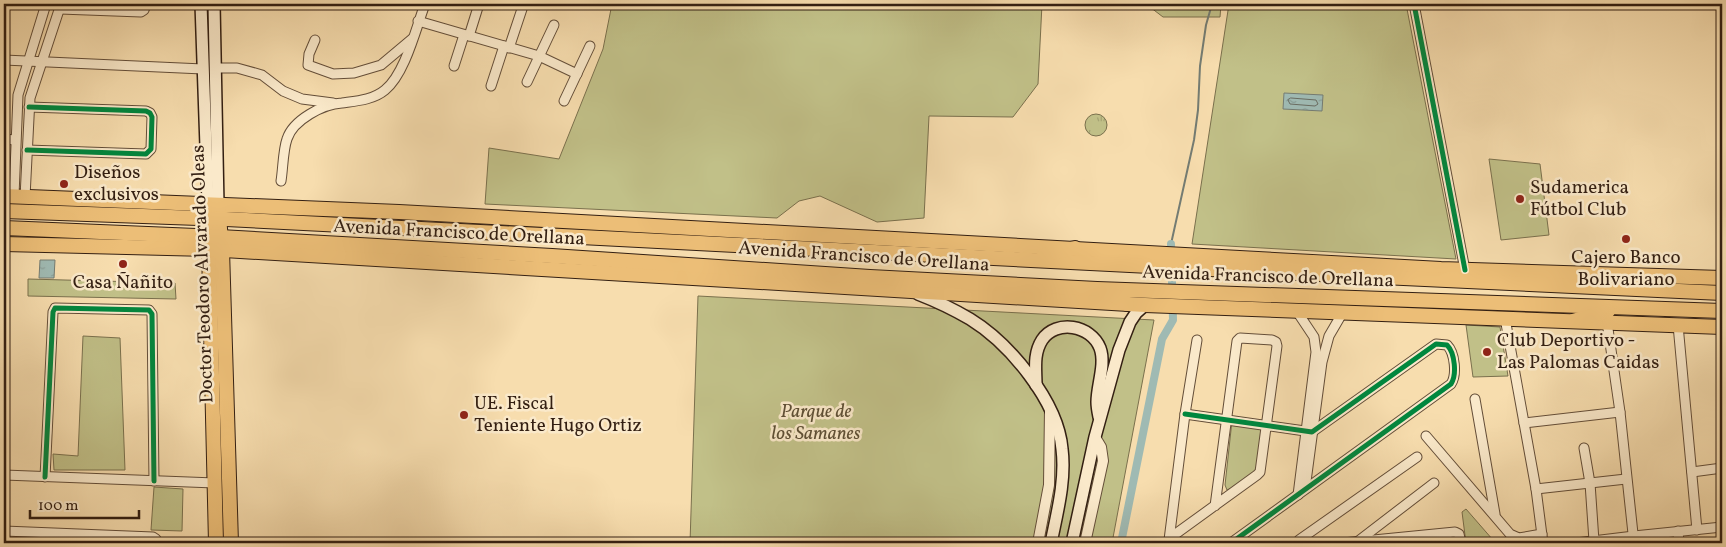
<svg xmlns="http://www.w3.org/2000/svg" width="1726" height="547" font-family="Vollkorn,serif">
  <defs>
    <pattern id="grass-tufts" width="24" height="20" patternUnits="userSpaceOnUse" patternTransform="scale(1.25)"><rect width="24" height="20" fill="#c1c088"/><path d="M3 7l-1-3M5 7V3M7 7l1-3M15 17l-1-3M17 17v-4M19 17l1-3" fill="none" stroke="#a6a574"/></pattern>
    <pattern id="water-ripples" width="26" height="14" patternUnits="userSpaceOnUse" patternTransform="scale(1.25)"><rect width="26" height="14" fill="#9fbab3"/><path d="M2 4q2-2 4 0t4 0M15 11q2-2 4 0t4 0" fill="none" stroke="#899f99"/></pattern>
  </defs>
  <rect width="100%" height="100%" fill="#f7ddae"/>
  <filter id="stains"><feTurbulence type="fractalNoise" baseFrequency=".004" numOctaves="4"/><feColorMatrix values="0 0 0 0 .2 0 0 0 0 .09 0 0 0 0 .02 0 0 0 .5 -.17"/></filter>
  <radialGradient id="worn" r=".72"><stop offset=".6" stop-color="#630" stop-opacity="0"/><stop offset="1" stop-color="#630" stop-opacity=".3"/></radialGradient>
  <circle fill="url(#grass-tufts)" stroke="#7a704d" cx="1096" cy="125" r="11"/>
  <g fill="#c1c088" stroke="#7a704d">
    <path d="M 612,4 L 1042,4 L 1038,84 L 1013,117 L 929,116 L 924,218 L 877,222 L 820,196 L 799,201 L 777,218 L 485,204 L 489,148 L 559,159 L 603,49 Z"/>
    <path d="M 1146,4 L 1221,4 L 1220,17 L 1163,17 Z"/>
    <path d="M 1229,4 L 1406,4 L 1456,259 L 1192,244 Z"/>
    <path d="M 1489,159 L 1540,164 L 1549,235 L 1501,240 Z"/>
    <path d="M 28,279 L 175,283 L 176,299 L 28,296 Z"/>
    <path d="M 698,296 L 1154,320 L 1112,543 L 690,543 Z"/>
    <path d="M 1466,325 L 1500,327 L 1508,376 L 1473,377 Z"/>
    <path d="M 83,336 L 120,338 L 125,470 L 54,470 L 53,454 L 78,456 Z"/>
    <path d="M 1232,421 L 1264,425 L 1260,468 L 1236,486 L 1227,490 L 1225,485 Z"/>
    <path d="M 154,487 L 183,489 L 182,531 L 151,530 Z"/>
    <path d="M 1466,509 L 1493,540 L 1496,543 L 1466,543 L 1462,512 Z"/>
  </g>
  <g fill="url(#water-ripples)" stroke="#747c73">
    <path d="M 1284,93 L 1323,95 L 1322,111 L 1283,109 Z"/>
    <path d="M 40,260 L 55,260 L 54,278 L 39,278 Z"/>
  </g>
  <g fill="none" stroke-linecap="round" stroke-linejoin="round">
    <path stroke="#696c62" stroke-width="1" d="M 1291,98 L 1316,100 L 1318,104 L 1315,106 L 1290,104 L 1288,100 Z"/>
    <path stroke="#747c73" stroke-width="2" d="M 1171,244 L 1194,140 L 1198,110 L 1200,66 L 1206,25 L 1212,4"/>
    <path stroke="#9fbab3" stroke-width="8" d="M 1121,543 L 1162,339 L 1173,320 L 1171,244"/>
    <g stroke="#644e39" stroke-width="11">
      <g id="minor">
        <path d="M 1414,4 L 1465,270"/>
        <path d="M 60,9 L 141,12 L 144,10 L 146,4"/>
        <path d="M 418,21 L 539,56 L 577,74"/>
        <path d="M 469,36 L 479,4"/>
        <path d="M 315,40 L 309,54 L 308,65 L 333,74 L 354,73 L 381,65 L 412,39"/>
        <path d="M 509,48 L 522,9"/>
        <path d="M 4,60 L 203,69"/>
        <path d="M 454,66 L 464,35"/>
        <path d="M 215,68 L 237,68 L 262,75 L 283,91 L 302,99 L 333,103"/>
        <path d="M 527,82 L 554,25"/>
        <path d="M 491,86 L 504,46"/>
        <path d="M 564,101 L 590,46"/>
        <path d="M 4,139 L 15,140"/>
        <path d="M 27,150 L 146,154 L 151,149 L 152,117 L 150,113 L 146,111 L 29,107"/>
        <path d="M 281,181 C 283,169 283,150 287,139 C 293,120 323,104 342,103 C 356,101 373,100 385,90 C 405,74 416,28 425,4"/>
        <path d="M 14,196 L 18,95 L 46,4"/>
        <path d="M 25,197 L 30,98 L 61,4"/>
        <path d="M 1296,310 L 1314,337 L 1316,352 L 1298,495"/>
        <path d="M 1505,318 L 1536,489 L 1543,543"/>
        <path d="M 1607,322 L 1620,412 L 1634,543"/>
        <path d="M 1678,325 L 1697,530"/>
        <path d="M 1475,399 L 1495,514"/>
        <path d="M 1185,414 L 1312,432 L 1436,344 L 1447,345 C 1455,353 1457,375 1451,384 L 1231,543"/>
        <path d="M 1524,423 L 1620,412"/>
        <path d="M 1426,436 L 1510,534 L 1519,538 L 1542,534"/>
        <path d="M 1584,448 L 1590,483 L 1594,541"/>
        <path d="M 1692,472 L 1722,468"/>
        <path d="M 4,475 L 215,483"/>
        <path d="M 45,477 L 53,312 L 55,308 L 149,310 L 152,314 L 154,481"/>
        <path d="M 1305,489 L 1322,362 L 1329,336 L 1343,312"/>
        <path d="M 1536,489 L 1626,479"/>
        <path d="M 4,531 L 153,537 L 156,539 L 157,543"/>
        <path d="M 1678,531 L 1679,543"/>
        <path d="M 1170,538 L 1257,475 L 1260,472 L 1277,346 L 1276,342 L 1272,340 L 1240,338 L 1237,341 L 1215,506"/>
        <path d="M 1169,540 L 1185,414 L 1197,340"/>
        <path d="M 1357,542 L 1434,483"/>
        <path d="M 1298,543 L 1299,540 L 1417,457"/>
        <path d="M 1343,543 L 1455,532 L 1459,534 L 1461,543"/>
        <path d="M 1576,543 L 1634,536 L 1722,527"/>
      </g>
    </g>
    <g stroke="#644e39" stroke-width="12">
      <g id="tertiary">
        <path d="M 1038,543 L 1049,485 L 1050,409"/>
        <path d="M 1085,543 L 1103,461 L 1101,447 L 1095,437"/>
      </g>
    </g>
    <g stroke="#331f12" stroke-width="14">
      <g id="secondary">
        <path d="M 201,4 L 208,204"/>
        <path d="M 214,4 L 218,205"/>
        <path d="M 918,294 C 936,301 953,309 970,319 C 1009,343 1058,401 1062,449 C 1066,480 1057,513 1051,543"/>
        <path d="M 1036,385 C 1036,370 1033,354 1042,340 C 1056,319 1091,325 1100,348 C 1106,364 1097,385 1097,402 C 1097,407 1098,412 1099,417"/>
        <path d="M 1072,543 L 1095,437 L 1119,350 L 1130,322 L 1136,313 L 1145,305"/>
      </g>
    </g>
    <g stroke="#331f12" stroke-width="16">
      <g id="primary">
        <path d="M 4,196 L 399,212 L 1441,269 L 1722,278"/>
        <path d="M 208,207 L 216,543"/>
        <path d="M 218,207 L 222,250 L 231,543"/>
        <path d="M 4,244 L 208,249 L 1145,305 L 1722,327"/>
      </g>
    </g>
    <g stroke="#331f12" stroke-width="16">
      <g id="trunk">
        <path d="M 4,211 L 226,219 L 1189,268 L 1722,293"/>
        <path d="M 4,228 L 220,237 L 552,256 L 870,277 L 1097,289 L 1722,311"/>
        <path d="M 1044,255 L 1075,248"/>
        <path d="M 1105,292 L 1117,297 L 1127,304"/>
        <path d="M 1573,321 L 1608,311"/>
      </g>
    </g>
    <use href="#minor" stroke="#fae9ca" stroke-width="9"/>
    <use href="#tertiary" stroke="#fae9ca" stroke-width="10"/>
    <use href="#secondary" stroke="#fae9ca" stroke-width="11"/>
    <use href="#primary" stroke="#ecbe77" stroke-width="14"/>
    <use href="#trunk" stroke="#ecbe77" stroke-width="14"/>
    <g stroke="#fae9ca" stroke-width="8">
      <g id="cycleway">
        <path d="M 1414,4 L 1465,270"/>
        <path d="M 27,150 L 146,154 L 151,149 L 152,117 L 150,113 L 146,111 L 29,107"/>
        <path d="M 1185,414 L 1312,432 L 1436,344 L 1447,345 C 1455,353 1457,375 1451,384 L 1231,543"/>
        <path d="M 45,477 L 53,312 L 55,308 L 149,310 L 152,314 L 154,481"/>
      </g>
    </g>
    <use href="#cycleway" stroke="#00873e" stroke-width="5"/>
  </g>
  <g fill="#8f2418" stroke="#fae9ca" stroke-width="2">
    <circle cx="64" cy="184" r="5"/>
    <circle cx="1520" cy="199" r="5"/>
    <circle cx="1626" cy="239" r="5"/>
    <circle cx="123" cy="264" r="5"/>
    <circle cx="1487" cy="352" r="5"/>
    <circle cx="464" cy="415" r="5"/>
  </g>
  <g text-anchor="middle" dominant-baseline="central" stroke-width="5" stroke-linejoin="round" paint-order="stroke">
    <g font-size="19" fill="#331f12" stroke="#fae9ca" text-anchor="start">
      <text x="74" y="173">Diseños<tspan x="74" dy="22">exclusivos</tspan></text>
      <text x="1530" y="188">Sudamerica<tspan x="1530" dy="22">Fútbol Club</tspan></text>
      <text x="1626" y="258" text-anchor="middle">Cajero Banco<tspan x="1626" dy="22">Bolivariano</tspan></text>
      <text x="123" y="283" text-anchor="middle">Casa Ñañito</text>
      <text x="1497" y="341">Club Deportivo -<tspan x="1497" dy="22">Las Palomas Caidas</tspan></text>
      <text x="474" y="404">UE. Fiscal<tspan x="474" dy="22">Teniente Hugo Ortiz</tspan></text>
    </g>
    <g font-size="19" fill="#331f12" stroke="#fae9ca">
      <text transform="translate(459 233) rotate(3)">Avenida Francisco de Orellana</text>
      <text transform="translate(864 257) rotate(4)">Avenida Francisco de Orellana</text>
      <text transform="translate(203 274) rotate(-92)">Doctor Teodoro Alvarado Oleas</text>
      <text transform="translate(1268 277) rotate(2)">Avenida Francisco de Orellana</text>
    </g>
    <g font-size="19" font-style="italic" fill="#5e4f35" stroke="#fae9ca">
      <text x="816" y="412">Parque de<tspan x="816" dy="22">los Samanes</tspan></text>
    </g>
  </g>
  <rect width="1726" height="547" fill="none" stroke="#f7ddae" stroke-width="20"/>
  <rect x="5" y="5" width="1716" height="537" fill="none" stroke="#331f12" stroke-width="2.5"/>
  <rect x="10" y="10" width="1706" height="527" fill="none" stroke="#331f12"/>
  <path d="M30 510v8h109v-8" fill="none" stroke="#331f12" stroke-width="2.5"/>
  <text x="38" y="510" font-size="15" fill="#331f12" stroke="#fae9ca" stroke-width="4" paint-order="stroke">100 m</text>
  <rect width="100%" height="100%" filter="url(#stains)"/>
  <rect width="100%" height="100%" fill="url(#worn)"/>
</svg>
